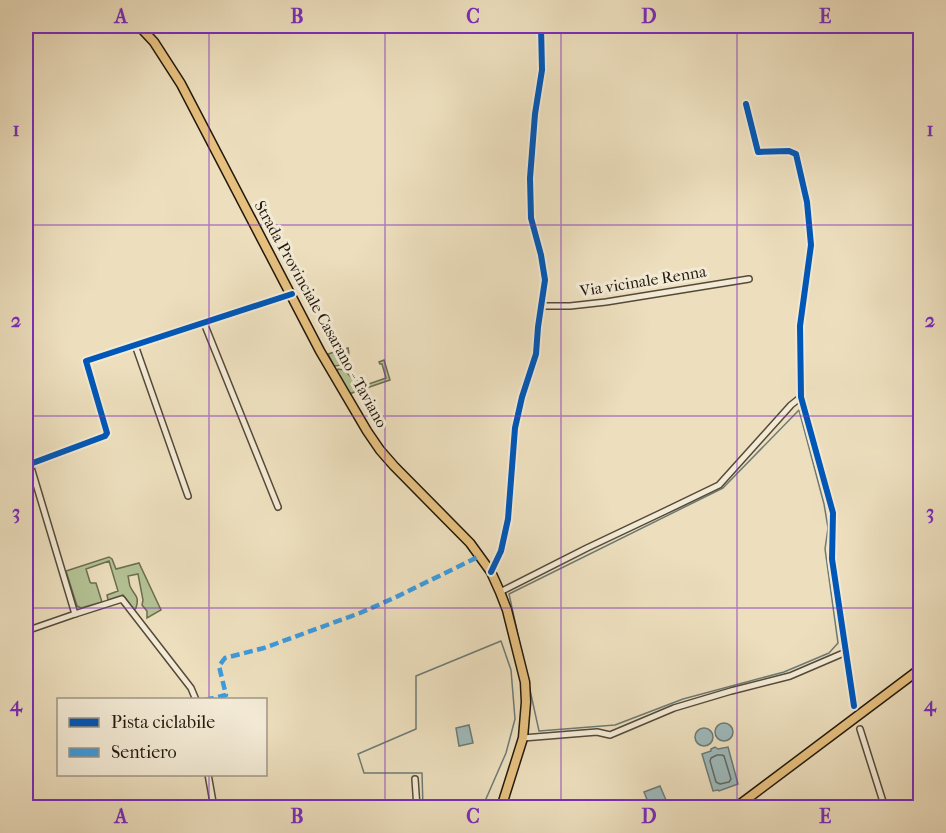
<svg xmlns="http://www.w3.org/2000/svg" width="946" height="833" font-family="'IM FELL French Canon',serif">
  <rect width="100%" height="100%" fill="#eddfbe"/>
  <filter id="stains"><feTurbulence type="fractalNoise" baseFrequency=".00333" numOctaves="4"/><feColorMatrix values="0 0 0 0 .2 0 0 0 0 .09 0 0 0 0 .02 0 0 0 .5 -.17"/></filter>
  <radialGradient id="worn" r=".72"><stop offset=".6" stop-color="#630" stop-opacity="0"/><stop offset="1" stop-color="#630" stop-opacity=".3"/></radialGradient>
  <g fill="#b4c395" stroke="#6b6e51" stroke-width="1.5">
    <path d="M 348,348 C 351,359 345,366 334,366 L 328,354 Z"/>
    <path d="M 384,360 L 390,380 L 349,394 L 337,372 L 338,369 L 344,370 L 352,378 L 366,385 L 386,378 L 382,364 L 380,364 L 379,362 Z"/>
    <path d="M 109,557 L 112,559 L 116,569 L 139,563 L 161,610 L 147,618 L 147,611 L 142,605 L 143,600 L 138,574 L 128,576 C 129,580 129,583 130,586 C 134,596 140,595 136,608 L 134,610 L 123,595 L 108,600 L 107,595 L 118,591 L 109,561 L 86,569 L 90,582 L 91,583 L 96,583 L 102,602 L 81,608 L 77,606 L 66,571 Z"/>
  </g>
  <g fill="#9ebabc" stroke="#6c7a76" stroke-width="1.5">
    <circle cx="724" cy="732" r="9"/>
    <path d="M 469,725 L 473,743 L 459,746 L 456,728 Z"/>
    <circle cx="704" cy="737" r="9"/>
    <path d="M 715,747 L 718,749 L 728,747 L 738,784 L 719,791 L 718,790 L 713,791 L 702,754 L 711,751 L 711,749 Z"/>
    <path d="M 660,786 L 669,807 L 650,807 L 644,792 Z"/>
  </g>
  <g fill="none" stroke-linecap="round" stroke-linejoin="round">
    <path stroke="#606a64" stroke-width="1.5" d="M 717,755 L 722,755 L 724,756 L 731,779 L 729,782 L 720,784 L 716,782 L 710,761 L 711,758 Z"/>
    <g stroke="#6c7a76" stroke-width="1.5">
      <path d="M 799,410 L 824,504 L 828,528 L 825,549 L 838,643 L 829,653 L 784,672 L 683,699 L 615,725 L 539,731 L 509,594 L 723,488 Z"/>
      <path d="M 423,808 L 422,773 L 364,773 L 358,754 L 416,729 L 416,676 L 501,641 L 511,670 L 515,719 L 506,753 L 482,808"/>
    </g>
    <g stroke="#554a39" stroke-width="8">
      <g id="minor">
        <path d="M 746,104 L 758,152 L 789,151 L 796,154 L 807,202 L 811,245 L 800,326 L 801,397 L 833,513 L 832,559 L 854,706"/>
        <path d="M 541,306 L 570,306 L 606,302 L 749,279"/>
        <path d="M 204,323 L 278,507"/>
        <path d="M 135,345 L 188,496"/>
        <path d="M 26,451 L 30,464 L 105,436 L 107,433 L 86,361 L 292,294"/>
        <path d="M 26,466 L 30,464 L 75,614 L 122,599 L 191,688 L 196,700"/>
        <path d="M 491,572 L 501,551 L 508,519 L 515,428 L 522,397 L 536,354 L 538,327 L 545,280 L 541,255 L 531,218 L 530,178 L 535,114 L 542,70 L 541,26"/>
        <path d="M 500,592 L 587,548 L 663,512 L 719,485 L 791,405 L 801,397"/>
        <path d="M 26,631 L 75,614"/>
        <path d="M 860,729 L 885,808"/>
        <path d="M 523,738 L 597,732 L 610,735 L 674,708 L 731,691 L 790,676 L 846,652"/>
        <path d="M 208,774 L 214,808"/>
        <path d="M 415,779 L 417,808"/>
      </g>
    </g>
    <g stroke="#22190d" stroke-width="11">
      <g id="primary">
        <path d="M 139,26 L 154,42 L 181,84 L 320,351 L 367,431 L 380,450 L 394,466 L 470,543 L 491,572 L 500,592 L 507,610 L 525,682 L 526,702 L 523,738 L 501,808"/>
        <path d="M 735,808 L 920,669"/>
      </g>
    </g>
    <use href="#minor" stroke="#f3ead5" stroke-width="5"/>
    <use href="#primary" stroke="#e6c07f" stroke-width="8"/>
    <path stroke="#3c9bde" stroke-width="4.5" stroke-dasharray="9 4.5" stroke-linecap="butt" d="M 205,700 L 226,695 L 219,666 L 225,658 L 264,648 L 360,613 L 394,598 L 480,556"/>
    <g stroke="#f3ead5" stroke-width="10">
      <g id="cycleway">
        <path d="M 746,104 L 758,152 L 789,151 L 796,154 L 807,202 L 811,245 L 800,326 L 801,397 L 833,513 L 832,559 L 854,706"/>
        <path d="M 26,451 L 30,464 L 105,436 L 107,433 L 86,361 L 292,294"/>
        <path d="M 491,572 L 501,551 L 508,519 L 515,428 L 522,397 L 536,354 L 538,327 L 545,280 L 541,255 L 531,218 L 530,178 L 535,114 L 542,70 L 541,26"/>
      </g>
    </g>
    <use href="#cycleway" stroke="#0057b8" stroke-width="6"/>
  </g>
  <path fill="none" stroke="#7b2cbf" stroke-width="1.5" stroke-opacity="0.55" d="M 209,26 L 209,700M 385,26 L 385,808M 561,26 L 561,808M 737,26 L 737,808M 26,225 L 920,225M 26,416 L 920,416M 26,608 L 920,608M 209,774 L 209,808"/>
  <g text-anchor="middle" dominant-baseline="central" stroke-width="6" stroke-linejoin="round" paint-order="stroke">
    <g font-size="16" fill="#22190d" stroke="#f3ead5">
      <text transform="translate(643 281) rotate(-9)">Via vicinale Renna</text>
      <text transform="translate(321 314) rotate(61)">Strada Provinciale Casarano - Taviano</text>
    </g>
  </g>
  <rect width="946" height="833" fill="none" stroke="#eddfbe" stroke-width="66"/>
  <rect x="57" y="698" width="210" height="78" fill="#f3ead5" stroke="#9f9685" stroke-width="1.5"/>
  <rect x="69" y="718" width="30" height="9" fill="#0057b8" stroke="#9f9685" stroke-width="1.5"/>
  <text x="111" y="728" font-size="18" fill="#22190d">Pista ciclabile</text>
  <rect x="69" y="748" width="30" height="9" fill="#3c9bde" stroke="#9f9685" stroke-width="1.5"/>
  <text x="111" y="758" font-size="18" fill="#22190d">Sentiero</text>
  <rect x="33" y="33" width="880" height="767" fill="none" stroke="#7b2cbf" stroke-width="2"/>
  <g font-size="20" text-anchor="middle" font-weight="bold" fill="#7b2cbf">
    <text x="121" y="23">A</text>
    <text x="297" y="23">B</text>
    <text x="473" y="23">C</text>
    <text x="649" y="23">D</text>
    <text x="825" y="23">E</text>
    <text x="16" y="136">1</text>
    <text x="930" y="136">1</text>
    <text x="16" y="327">2</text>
    <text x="930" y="327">2</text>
    <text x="16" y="519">3</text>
    <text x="930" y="519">3</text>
    <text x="16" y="711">4</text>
    <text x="930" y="711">4</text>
    <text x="121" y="823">A</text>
    <text x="297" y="823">B</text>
    <text x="473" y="823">C</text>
    <text x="649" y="823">D</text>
    <text x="825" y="823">E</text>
  </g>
  <rect width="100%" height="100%" filter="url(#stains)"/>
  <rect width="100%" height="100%" fill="url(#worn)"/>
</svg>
